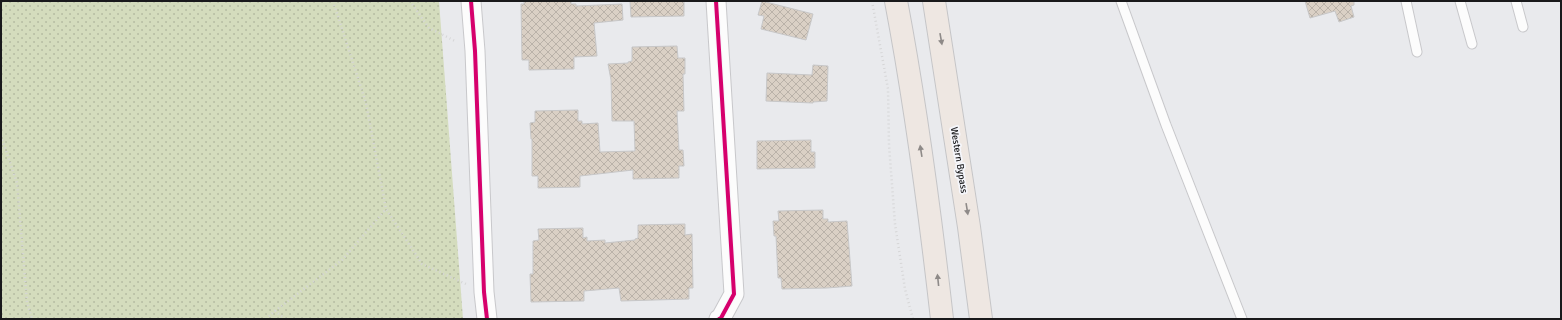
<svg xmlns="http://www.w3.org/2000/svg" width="1562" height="320" font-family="Signika,sans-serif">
  <defs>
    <pattern id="grass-dots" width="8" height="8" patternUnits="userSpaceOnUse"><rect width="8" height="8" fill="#d4dcbd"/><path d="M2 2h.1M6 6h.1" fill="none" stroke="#b5bca2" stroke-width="1.8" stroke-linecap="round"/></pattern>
    <pattern id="building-cross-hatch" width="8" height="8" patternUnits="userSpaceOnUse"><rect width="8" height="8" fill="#dad0c5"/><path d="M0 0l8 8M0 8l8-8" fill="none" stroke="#bab2a9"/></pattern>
  </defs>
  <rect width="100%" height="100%" fill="#e9eaed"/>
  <path fill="url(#grass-dots)" d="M 1,1 L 439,1 L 463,319 L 1,319 Z"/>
  <g fill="url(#building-cross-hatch)" stroke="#c7c7c8">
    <path d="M 524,1 L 571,1 L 571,4 L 576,4 L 576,6 L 622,4 L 623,20 L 594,23 L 597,56 L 574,57 L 574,69 L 529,70 L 529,60 L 522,60 L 521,4 L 524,4 Z"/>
    <path d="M 630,1 L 684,1 L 684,16 L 631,17 Z"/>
    <path d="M 762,1 L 813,14 L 806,40 L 761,29 L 764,16 L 758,15 Z"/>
    <path d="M 1305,1 L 1354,1 L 1354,5 L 1351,6 L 1354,17 L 1339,22 L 1335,11 L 1310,18 Z"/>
    <path d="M 677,46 L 678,58 L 685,58 L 685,74 L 683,74 L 684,111 L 677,111 L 679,150 L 683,150 L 684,166 L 679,166 L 679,178 L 633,179 L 633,170 L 580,176 L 580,187 L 538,188 L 538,176 L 532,176 L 532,139 L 531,139 L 530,123 L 535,122 L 535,111 L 578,110 L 578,121 L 582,121 L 582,124 L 598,123 L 600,152 L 635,151 L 634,121 L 612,121 L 611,80 L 608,64 L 628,63 L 628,62 L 632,61 L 632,47 Z"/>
    <path d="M 813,65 L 828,66 L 827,101 L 813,102 L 813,103 L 766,101 L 767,73 L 812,75 Z"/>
    <path d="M 811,140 L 811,152 L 815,152 L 815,168 L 757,169 L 757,141 Z"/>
    <path d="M 823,210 L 823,219 L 828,219 L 828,222 L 847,221 L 852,286 L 827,288 L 782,289 L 781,278 L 778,278 L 776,236 L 774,236 L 773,221 L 779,221 L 778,211 Z"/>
    <path d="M 685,224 L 685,235 L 692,234 L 693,288 L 689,288 L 689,299 L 621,301 L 619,288 L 584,291 L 584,301 L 531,302 L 530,274 L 533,274 L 533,241 L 539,240 L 538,229 L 583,228 L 583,238 L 587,237 L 587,241 L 605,240 L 605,243 L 635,240 L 635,239 L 638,238 L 638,225 Z"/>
  </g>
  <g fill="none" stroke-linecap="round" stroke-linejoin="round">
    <g stroke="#c8c8cb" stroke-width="11">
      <g id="lane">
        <path d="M 1121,1 L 1166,125 L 1242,319"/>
        <path d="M 1406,1 L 1417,52"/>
        <path d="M 1460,1 L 1472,44"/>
        <path d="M 1516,1 L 1523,27"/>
      </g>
    </g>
    <g stroke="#c8c8cb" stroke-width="21">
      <g id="street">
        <path d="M 471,1 L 475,51 L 484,292 L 487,319"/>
        <path d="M 716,1 L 734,294 L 721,318 L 719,319"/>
      </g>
    </g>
    <g stroke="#c5c5c7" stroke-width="24">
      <g id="highway">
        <path d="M 896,1 C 916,106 930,213 942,319"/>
        <path d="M 934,1 L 969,227 L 981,319"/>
      </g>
    </g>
    <g stroke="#d6d6d7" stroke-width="2.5" stroke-dasharray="1 3" stroke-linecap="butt">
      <path d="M 333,1 L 366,103 L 386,209 L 422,264 L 466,284"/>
      <path d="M 410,1 L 429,28 L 455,41"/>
      <path d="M 872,1 L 888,89 L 889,145 L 895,224 L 905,289 L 913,319"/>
      <path d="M 1,136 L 17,183 L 27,302 L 32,319"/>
      <path d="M 275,311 L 342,260 L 386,209"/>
      <path d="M 266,319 L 275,311 L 285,319"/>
    </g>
    <use href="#lane" stroke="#fcfcfc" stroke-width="9"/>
    <use href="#street" stroke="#fcfcfc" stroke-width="19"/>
    <use href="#highway" stroke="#eee7e2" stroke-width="22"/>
    <g stroke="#f5f6fb" stroke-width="6">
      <g id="cycleway">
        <path d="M 471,1 L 475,51 L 484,292 L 487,319"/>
        <path d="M 716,1 L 734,294 L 721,318 L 719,319"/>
      </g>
    </g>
    <use href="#cycleway" stroke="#d6006c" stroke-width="4"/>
  </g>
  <defs><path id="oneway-solid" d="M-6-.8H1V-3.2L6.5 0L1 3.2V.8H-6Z"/></defs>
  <g fill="#8e8a88">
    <use href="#oneway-solid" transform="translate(941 39) rotate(80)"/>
    <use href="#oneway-solid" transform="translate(921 151) rotate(-99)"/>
    <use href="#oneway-solid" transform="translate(967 209) rotate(81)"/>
    <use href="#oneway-solid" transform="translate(938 280) rotate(-96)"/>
  </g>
  <g text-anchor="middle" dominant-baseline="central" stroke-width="3.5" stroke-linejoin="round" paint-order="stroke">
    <g font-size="10" fill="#19191b" stroke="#f5f6fb">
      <text transform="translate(959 160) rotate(81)">Western Bypass</text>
    </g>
  </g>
  <rect width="1562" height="320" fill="none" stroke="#19191b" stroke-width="4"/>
</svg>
